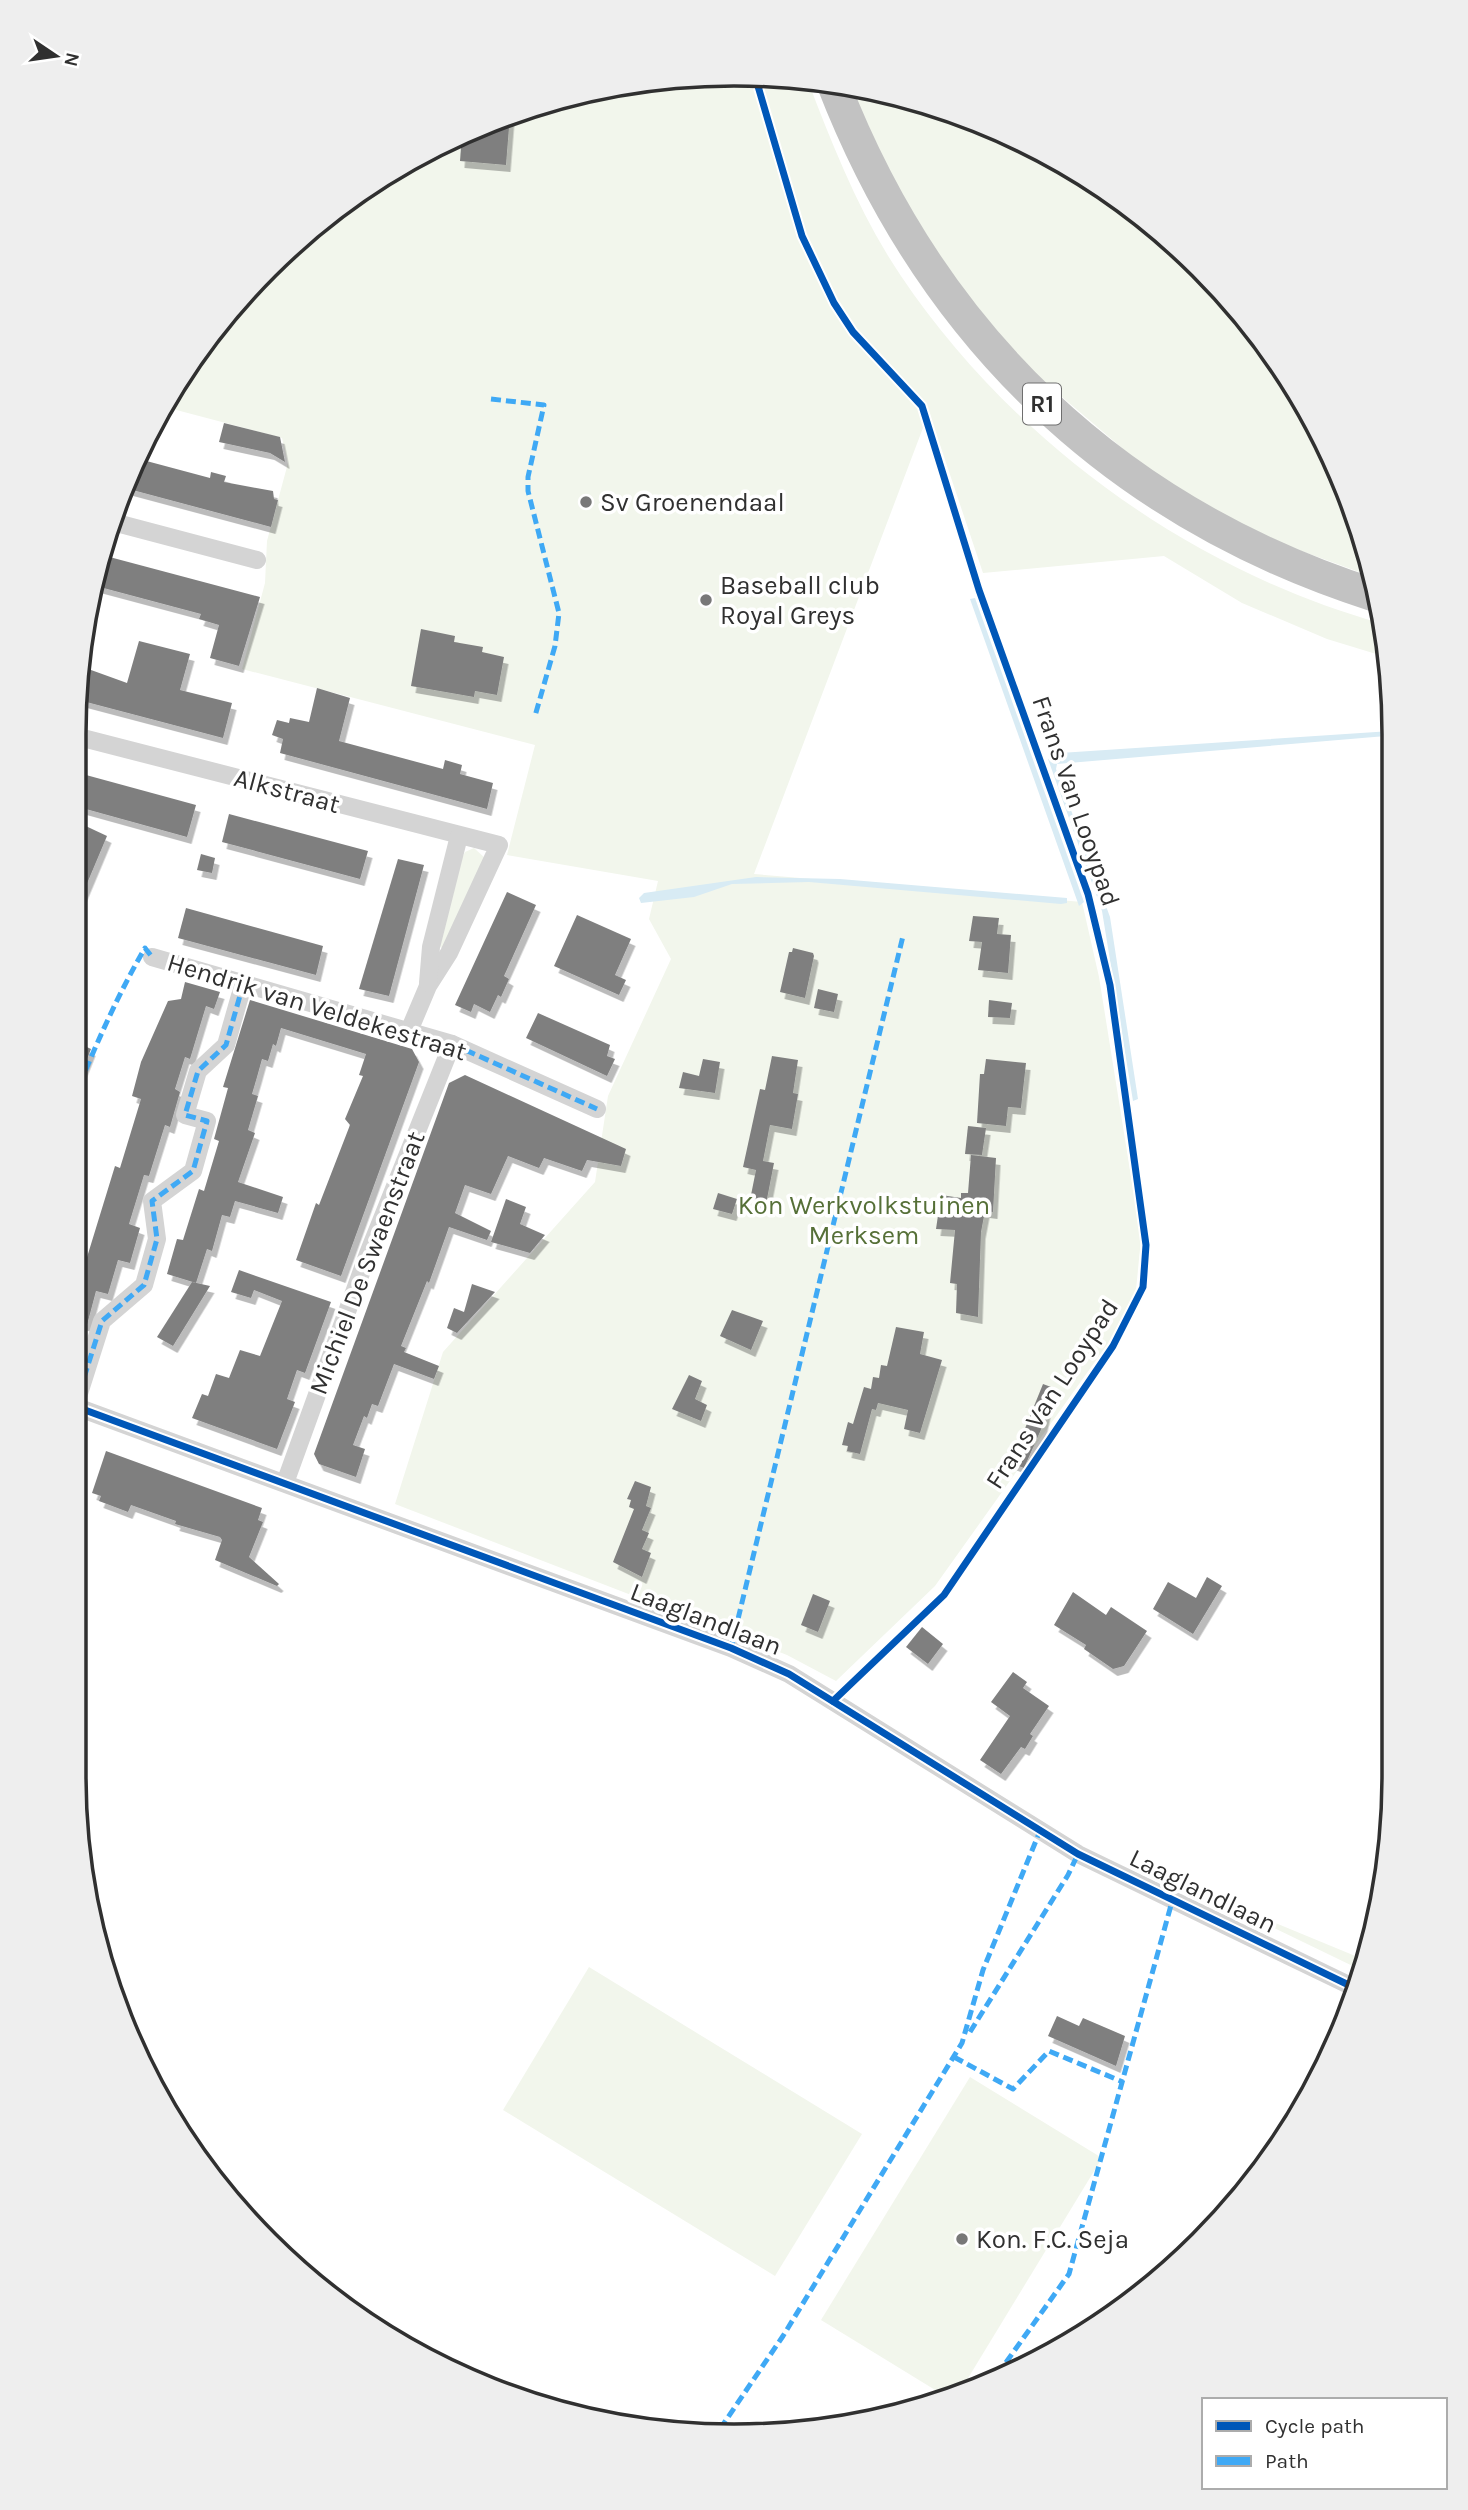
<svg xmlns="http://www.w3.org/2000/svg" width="1468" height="2510" font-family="Karla,sans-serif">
  <defs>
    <filter id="shadow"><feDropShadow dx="4.5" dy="7" stdDeviation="0" flood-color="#0004"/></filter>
  </defs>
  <rect width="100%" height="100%" fill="#fff"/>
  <g fill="#f2f6ec">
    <path d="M 734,74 L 808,81 C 833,147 861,217 901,276 C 1011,440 1190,570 1380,623 L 1386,657 L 1327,639 L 1242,603 L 1164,556 L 983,573 L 929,412 L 754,874 L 1082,902 L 1099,977 L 1141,1239 L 1136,1290 L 1109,1342 L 935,1586 L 836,1681 L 787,1655 L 395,1504 L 443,1352 L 595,1182 L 608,1096 L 671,959 L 649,919 L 658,881 L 507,855 L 535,745 L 242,669 L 265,583 L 267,541 L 288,463 L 282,438 L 165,407 L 185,367 L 267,267 L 367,185 L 481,124 L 605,86 Z"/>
    <path d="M 848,85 L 862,86 L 986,124 L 1101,185 L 1201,267 L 1306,403 L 1360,522 L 1370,576 L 1266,538 L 1176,494 L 1014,356 L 951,279 L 899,191 Z"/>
    <path d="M 474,848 L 486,859 L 443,950 L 440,946 L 462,858 L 465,852 Z"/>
    <path d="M 1198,1891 L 1365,1960 L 1363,1971 Z"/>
    <path d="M 589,1967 L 862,2134 L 775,2276 L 503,2110 Z"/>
    <path d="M 970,2077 L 1102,2158 L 959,2393 L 945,2396 L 821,2320 Z"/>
  </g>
  <g fill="#d8ebf4">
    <path d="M 975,598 L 1084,902 L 1079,906 L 970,599 Z"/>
    <path d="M 1391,731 L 1386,736 L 1057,764 L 1056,769 L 1110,917 L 1138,1099 L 1133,1101 L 1102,911 L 1048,759 L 1060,753 Z"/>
    <path d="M 756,877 L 840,879 L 1067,898 L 1067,903 L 1061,904 L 809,882 L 732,884 L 694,897 L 641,903 L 639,898 L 644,893 Z"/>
  </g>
  <g fill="#7f7f7f" filter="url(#shadow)">
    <path d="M 510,115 L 506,165 L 460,161 L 462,134 Z"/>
    <path d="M 224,423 L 280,437 L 285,462 L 270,453 L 219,442 Z"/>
    <path d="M 139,459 L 210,478 L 211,472 L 226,476 L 224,482 L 273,491 L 274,499 L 278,500 L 271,527 L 125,488 Z"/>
    <path d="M 102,555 L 260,597 L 239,666 L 210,658 L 219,625 L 199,619 L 201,614 L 96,586 Z"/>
    <path d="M 421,629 L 455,636 L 454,642 L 483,647 L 482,652 L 504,657 L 497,695 L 475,691 L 474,697 L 411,686 Z"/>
    <path d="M 139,641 L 190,654 L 180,690 L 232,703 L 223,738 L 75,699 L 80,666 L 127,683 Z"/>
    <path d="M 317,688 L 350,698 L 339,741 L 443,769 L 445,760 L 462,765 L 460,774 L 493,783 L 487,809 L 280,753 L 283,739 L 272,735 L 277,720 L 289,723 L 290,718 L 309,722 Z"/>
    <path d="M 75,772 L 196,805 L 187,837 L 75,806 Z"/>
    <path d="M 229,814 L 368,851 L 360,879 L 222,842 Z"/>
    <path d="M 75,821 L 107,836 L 75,912 Z"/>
    <path d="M 201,854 L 215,858 L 212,873 L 197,870 Z"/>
    <path d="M 398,859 L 424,865 L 389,996 L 359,989 Z"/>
    <path d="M 507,892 L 536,905 L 504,976 L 509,979 L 501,997 L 498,995 L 490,1012 L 474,1004 L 471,1012 L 455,1005 Z"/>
    <path d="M 186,908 L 323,946 L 316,975 L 178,938 Z"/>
    <path d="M 577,915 L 631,939 L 615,975 L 626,980 L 619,995 L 554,966 Z"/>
    <path d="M 973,916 L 999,918 L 997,934 L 1011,935 L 1008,973 L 978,970 L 982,942 L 969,941 Z"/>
    <path d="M 793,948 L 813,953 L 814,956 L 805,998 L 780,992 L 789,952 L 792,952 Z"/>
    <path d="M 185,982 L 220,992 L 214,1009 L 206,1006 L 190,1059 L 185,1057 L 175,1089 L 180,1092 L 170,1127 L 165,1125 L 149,1176 L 144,1175 L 129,1224 L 140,1228 L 130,1263 L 118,1260 L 108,1294 L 96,1291 L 87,1325 L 74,1321 L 74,1264 L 84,1267 L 115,1166 L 120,1168 L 141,1099 L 132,1096 L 141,1062 L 168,1001 L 181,999 Z"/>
    <path d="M 818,989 L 838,994 L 834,1012 L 814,1008 Z"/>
    <path d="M 250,1000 L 412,1049 L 419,1062 L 341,1276 L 296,1260 L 316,1203 L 319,1205 L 350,1125 L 345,1119 L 363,1076 L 359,1075 L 366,1054 L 281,1028 L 276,1046 L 273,1044 L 268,1061 L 262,1059 L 257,1077 L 252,1094 L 258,1096 L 248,1130 L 255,1133 L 238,1182 L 283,1197 L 278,1213 L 235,1201 L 230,1217 L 222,1215 L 212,1251 L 207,1249 L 196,1283 L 167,1274 L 177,1239 L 183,1240 L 199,1189 L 204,1191 L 219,1141 L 214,1139 L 228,1088 L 223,1087 Z"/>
    <path d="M 989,1000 L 1012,1003 L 1010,1018 L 988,1017 Z"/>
    <path d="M 538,1013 L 610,1045 L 607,1056 L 615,1059 L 607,1076 L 526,1038 Z"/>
    <path d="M 74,1041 L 91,1049 L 75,1089 L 74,1089 Z"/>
    <path d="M 772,1056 L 798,1060 L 793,1093 L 798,1094 L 792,1129 L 770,1125 L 763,1161 L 774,1163 L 766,1204 L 750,1200 L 756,1170 L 743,1167 L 760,1089 L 765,1090 Z"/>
    <path d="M 703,1059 L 720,1062 L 715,1093 L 679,1088 L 683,1072 L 699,1076 Z"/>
    <path d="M 986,1059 L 1026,1063 L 1021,1108 L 1008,1107 L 1006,1126 L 977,1123 L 980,1074 L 984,1074 Z"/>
    <path d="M 465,1075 L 626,1149 L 621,1166 L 587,1160 L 582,1171 L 544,1158 L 539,1168 L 508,1156 L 491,1194 L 465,1185 L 455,1213 L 491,1231 L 487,1240 L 449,1227 L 429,1283 L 427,1281 L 401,1346 L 406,1348 L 404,1352 L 439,1366 L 434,1379 L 394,1364 L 378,1406 L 372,1404 L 367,1418 L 364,1416 L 353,1445 L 365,1449 L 356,1477 L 319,1464 L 314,1454 L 449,1083 Z"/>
    <path d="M 968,1126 L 986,1128 L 982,1155 L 965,1154 Z"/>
    <path d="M 971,1155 L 996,1158 L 993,1212 L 985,1211 L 981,1232 L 978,1317 L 956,1313 L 957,1284 L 950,1283 L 955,1230 L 936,1229 L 941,1195 L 961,1198 L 961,1193 L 968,1193 Z"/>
    <path d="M 718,1193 L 737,1199 L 732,1214 L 713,1209 Z"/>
    <path d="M 506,1199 L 526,1207 L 520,1224 L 545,1235 L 530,1253 L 491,1242 Z"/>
    <path d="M 239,1270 L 331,1302 L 305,1373 L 297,1370 L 287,1399 L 295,1402 L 277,1449 L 192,1418 L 202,1394 L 208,1396 L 216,1374 L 229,1378 L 240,1350 L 260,1356 L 282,1301 L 254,1290 L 251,1298 L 231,1292 Z"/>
    <path d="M 192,1282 L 210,1286 L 173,1346 L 157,1337 Z"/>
    <path d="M 472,1284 L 495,1292 L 457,1333 L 447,1328 L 454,1308 L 464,1312 Z"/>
    <path d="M 732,1310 L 763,1321 L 751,1350 L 720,1336 Z"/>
    <path d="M 896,1327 L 924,1332 L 920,1354 L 942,1360 L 920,1433 L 904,1429 L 908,1410 L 878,1403 L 876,1410 L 872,1409 L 860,1454 L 847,1451 L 848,1446 L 842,1445 L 848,1422 L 853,1424 L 864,1387 L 871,1389 L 873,1377 L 879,1378 L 881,1365 L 887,1366 Z"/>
    <path d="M 689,1375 L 702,1381 L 695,1399 L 707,1405 L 701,1421 L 672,1409 Z"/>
    <path d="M 1043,1384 L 1051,1387 L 1043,1425 L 1024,1468 L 1011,1463 Z"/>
    <path d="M 106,1451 L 262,1508 L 258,1520 L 263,1522 L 249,1557 L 279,1584 L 277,1586 L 215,1560 L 222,1540 L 220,1537 L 175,1524 L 176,1521 L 131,1505 L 128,1512 L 99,1501 L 101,1496 L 92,1493 Z"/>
    <path d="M 635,1481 L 651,1487 L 646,1506 L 651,1508 L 642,1530 L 649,1533 L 642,1549 L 651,1553 L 642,1577 L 613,1562 L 634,1509 L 629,1507 L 631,1500 L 627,1499 Z"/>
    <path d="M 1207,1577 L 1222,1586 L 1193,1634 L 1153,1609 L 1168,1582 L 1196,1598 Z"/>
    <path d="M 1073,1592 L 1106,1615 L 1111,1607 L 1147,1631 L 1124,1666 L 1113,1669 L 1084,1649 L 1086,1645 L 1054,1625 Z"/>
    <path d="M 813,1594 L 830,1601 L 818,1632 L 801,1625 Z"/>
    <path d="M 922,1627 L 943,1644 L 928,1664 L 906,1647 Z"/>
    <path d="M 1013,1672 L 1027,1682 L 1023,1688 L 1049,1706 L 1030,1734 L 1033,1736 L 1025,1749 L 1021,1747 L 1001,1774 L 980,1760 L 1010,1716 L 991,1702 Z"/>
    <path d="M 1057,2016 L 1079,2026 L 1083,2018 L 1125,2036 L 1116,2066 L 1048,2036 Z"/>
  </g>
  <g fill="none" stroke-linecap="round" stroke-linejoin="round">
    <g stroke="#d4d4d4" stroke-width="18">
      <path d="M 109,521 L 257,560"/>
      <path d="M 75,736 L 499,845 L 449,953 L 428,986 L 409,1031"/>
      <path d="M 152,957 L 452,1044 L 597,1109"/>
      <path d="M 428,983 L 431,947 L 459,836"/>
      <path d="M 74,1406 L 731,1648 L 789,1674 L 1078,1854 L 1359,1990"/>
      <path d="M 75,1406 L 102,1321 L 144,1285 L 157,1239 L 152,1201 L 193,1171 L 207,1121 L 185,1115 L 198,1071 L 226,1045 L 243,985"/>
      <path d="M 285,1483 L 369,1251 L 452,1044"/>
    </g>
    <path stroke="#c2c2c2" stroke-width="33" d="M 833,83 C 931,336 1115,512 1374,595"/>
    <g stroke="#3fa9f5" stroke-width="5" stroke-dasharray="10 5" stroke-linecap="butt">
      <path d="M 491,399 L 544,405 L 528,477 L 528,491 L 559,613 L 555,646 L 535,716"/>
      <path d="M 452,1044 L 597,1109"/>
      <path d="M 74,1098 C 95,1047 117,996 145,948 L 152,957"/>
      <path d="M 75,1406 L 102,1321 L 144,1285 L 157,1239 L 152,1201 L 193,1171 L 207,1121 L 185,1115 L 198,1071 L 226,1045 L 243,985"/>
      <path d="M 731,1648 L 903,936"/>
      <path d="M 970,2032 L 1068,1875 L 1078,1854"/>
      <path d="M 954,2057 L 1013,2089 L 1049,2051 L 1123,2082"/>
      <path d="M 1004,2376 L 1002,2368 L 1069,2274 L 1173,1898"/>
      <path d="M 720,2429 L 783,2336 L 962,2043 L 983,1970 L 1040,1831"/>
    </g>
    <g stroke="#fff" stroke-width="11">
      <g id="cycleway">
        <path d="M 755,76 L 802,236 L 834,303 L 853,332 L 922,406 L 979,590 L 1088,894 L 1110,985 L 1146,1245 L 1143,1287 L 1113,1346 L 944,1595 L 833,1701"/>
        <path d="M 74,1406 L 731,1648 L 789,1674 L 1078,1854 L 1359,1990"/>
      </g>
    </g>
    <use href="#cycleway" stroke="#0057b8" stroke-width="7"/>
  </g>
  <g fill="#787878" stroke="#fff" stroke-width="2.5">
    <circle cx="586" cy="502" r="7"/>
    <circle cx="706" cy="600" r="7"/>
    <circle cx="962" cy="2239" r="7"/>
  </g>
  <g text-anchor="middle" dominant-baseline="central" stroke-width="7" stroke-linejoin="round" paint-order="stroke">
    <rect fill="#fff" stroke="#6e6e6e" stroke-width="2" x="1023" y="383.5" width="38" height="41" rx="5"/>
    <g font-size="24" font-weight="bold" fill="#303030">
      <text x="1042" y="404">R1</text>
    </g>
    <g font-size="26" fill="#303030" stroke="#fff" text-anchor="start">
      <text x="600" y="502">Sv Groenendaal</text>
      <text x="720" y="585">Baseball club<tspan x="720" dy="30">Royal Greys</tspan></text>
      <text x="976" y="2239">Kon. F.C. Seja</text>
    </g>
    <g font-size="26" fill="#303030" stroke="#fff">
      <text transform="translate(287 791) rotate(15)">Alkstraat</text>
      <text transform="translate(1076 801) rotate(71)">Frans Van Looypad</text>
      <text transform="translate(317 1007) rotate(17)">Hendrik van Veldekestraat</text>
      <text transform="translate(367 1263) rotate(-69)">Michiel De Swaenstraat</text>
      <text transform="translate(1052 1394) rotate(-57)">Frans Van Looypad</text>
      <text transform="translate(706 1619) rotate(21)">Laaglandlaan</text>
      <text transform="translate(1203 1891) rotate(26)">Laaglandlaan</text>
    </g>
    <g font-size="26" fill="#567038" stroke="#fff">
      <text x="864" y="1205">Kon Werkvolkstuinen<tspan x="864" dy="30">Merksem</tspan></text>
    </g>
  </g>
  <path d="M0 0H1468V2510H0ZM734 86H734A648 648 0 0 1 1382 734V1776A648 648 0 0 1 734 2424H734A648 648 0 0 1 86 1776V734A648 648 0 0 1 734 86Z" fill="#eee" fill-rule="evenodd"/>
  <path fill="none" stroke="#303030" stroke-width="3.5" d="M734 86H734A648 648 0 0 1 1382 734V1776A648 648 0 0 1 734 2424H734A648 648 0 0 1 86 1776V734A648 648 0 0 1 734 86Z"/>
  <rect x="1202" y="2398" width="245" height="91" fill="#ffffff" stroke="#acacac" stroke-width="2"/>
  <rect x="1216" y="2421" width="35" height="10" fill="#0057b8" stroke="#acacac" stroke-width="2"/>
  <text x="1265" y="2433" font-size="21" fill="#303030">Cycle path</text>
  <rect x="1216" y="2456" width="35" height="10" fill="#3fa9f5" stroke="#acacac" stroke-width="2"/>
  <text x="1265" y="2468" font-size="21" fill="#303030">Path</text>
  <g transform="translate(56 56) rotate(103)" stroke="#ffffff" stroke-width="5" paint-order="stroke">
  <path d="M0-5L12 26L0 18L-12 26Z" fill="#303030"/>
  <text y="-10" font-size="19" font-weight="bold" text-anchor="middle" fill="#303030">N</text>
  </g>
</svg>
